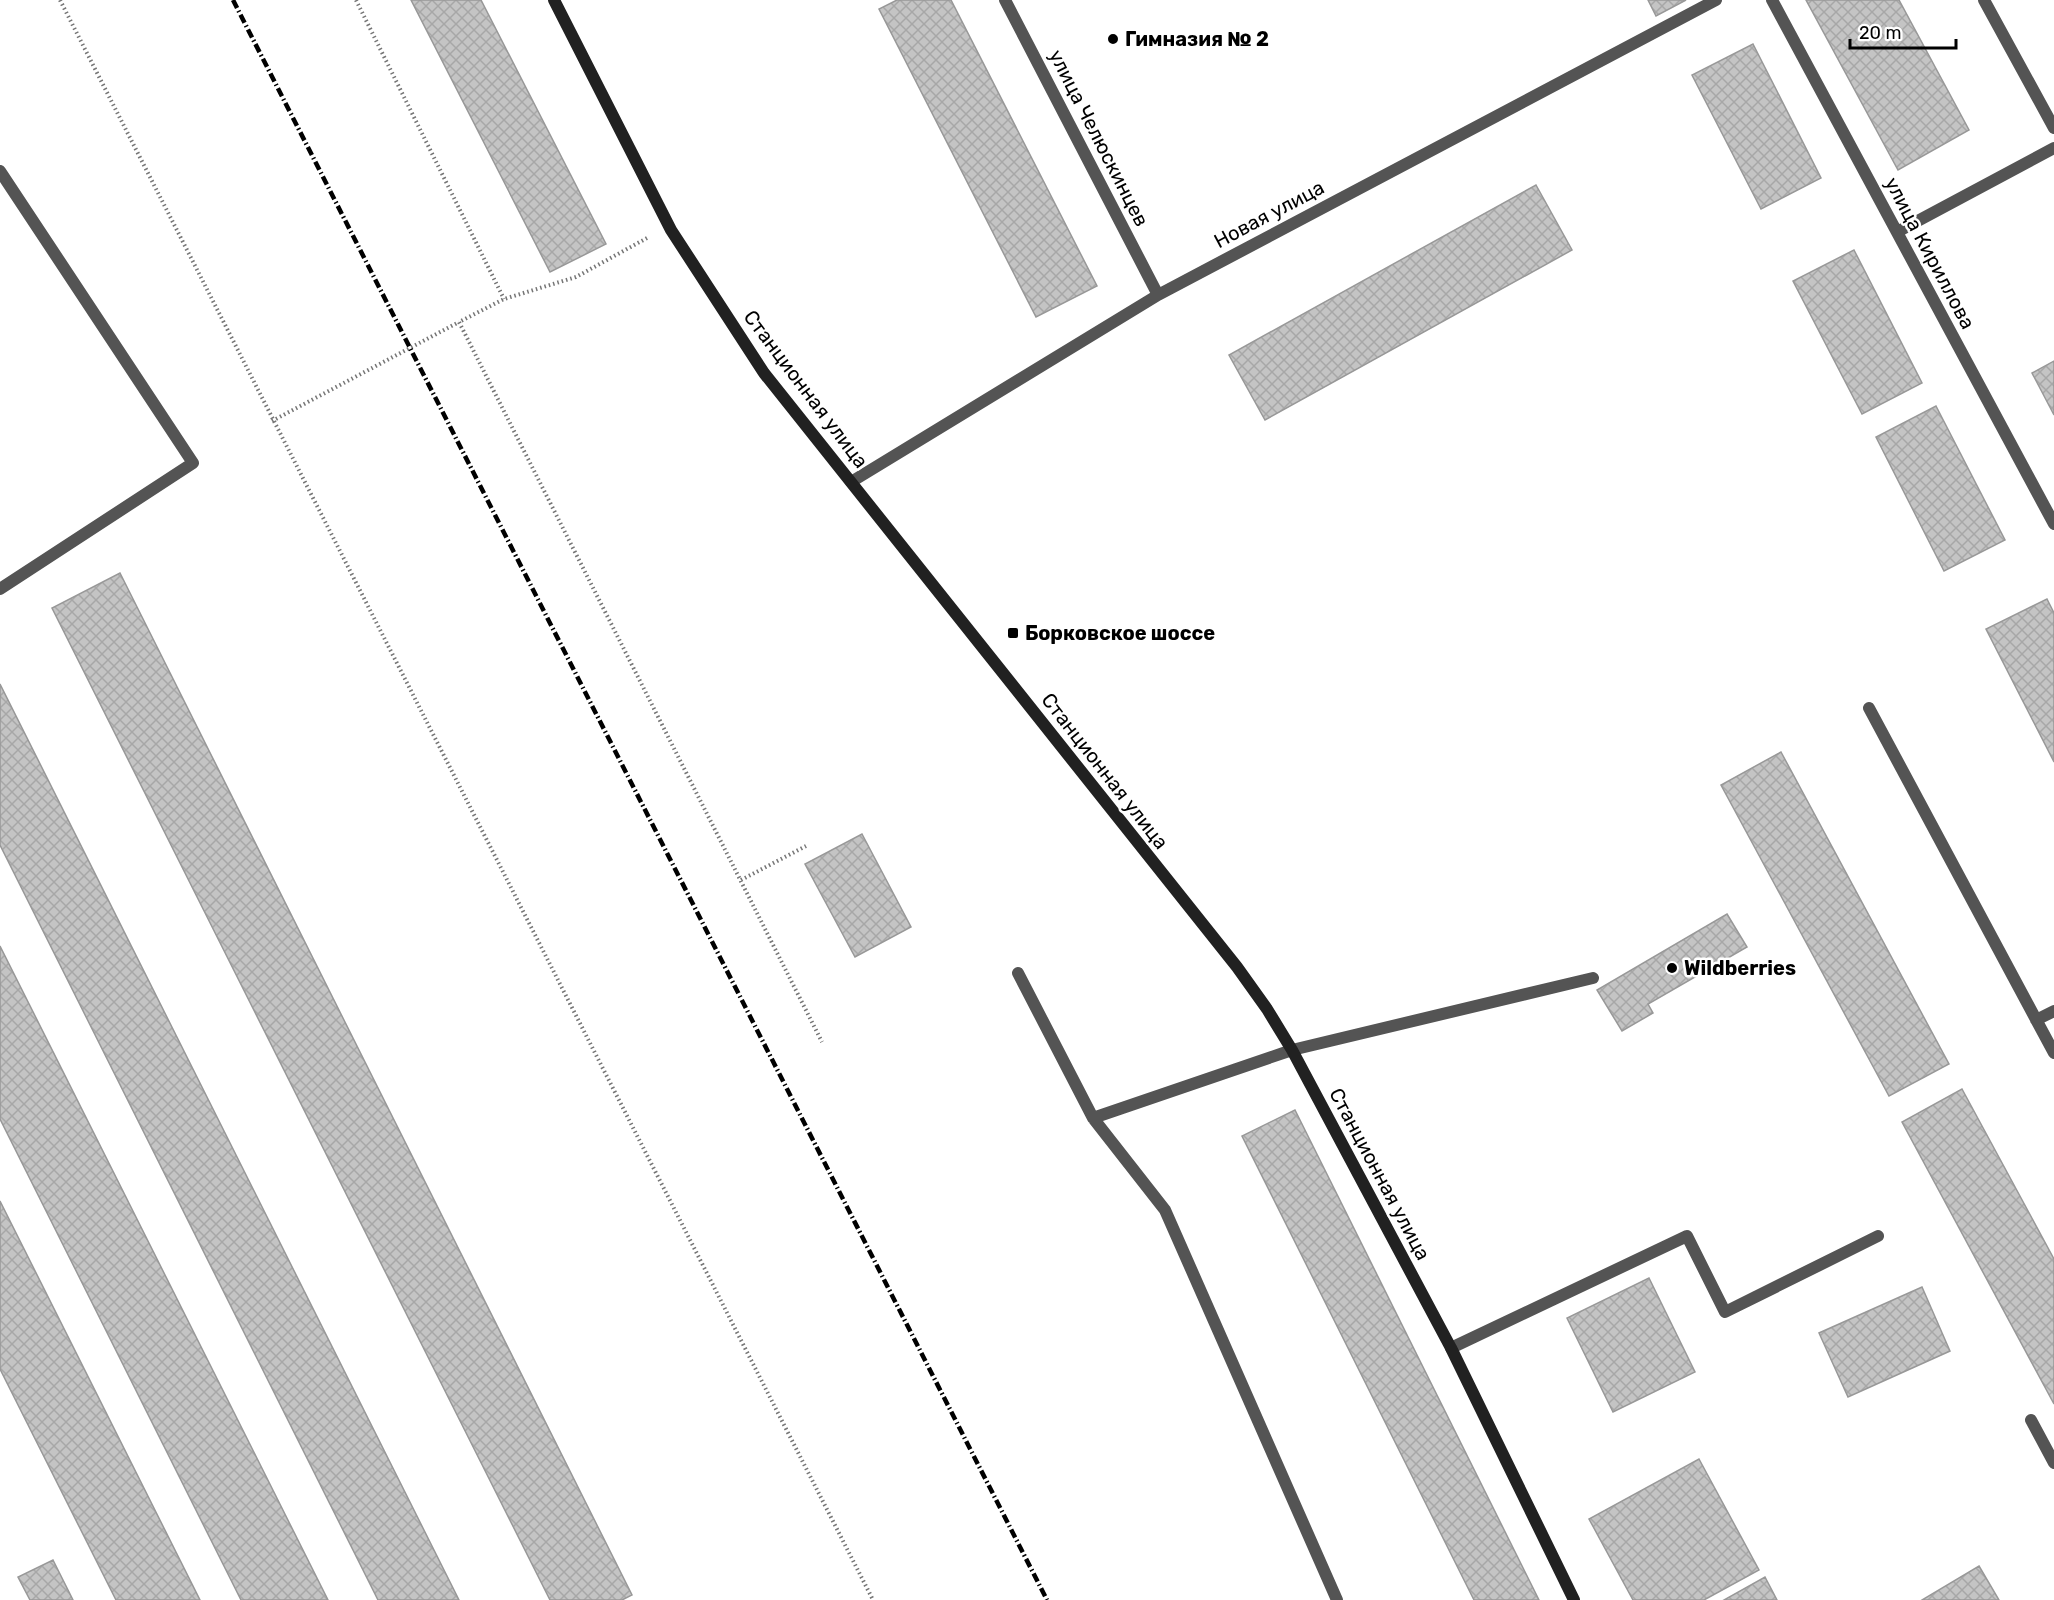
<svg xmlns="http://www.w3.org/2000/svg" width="2054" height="1600" viewBox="0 0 2054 1600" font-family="Rubik,sans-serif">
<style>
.building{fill:url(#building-cross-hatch);stroke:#989898;stroke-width:1.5}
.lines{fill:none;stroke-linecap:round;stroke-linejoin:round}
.path{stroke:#767676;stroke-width:4;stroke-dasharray:1.5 3;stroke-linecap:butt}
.lane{stroke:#545454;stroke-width:12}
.street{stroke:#545454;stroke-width:12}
.secondary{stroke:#212121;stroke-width:12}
.rail{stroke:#000;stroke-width:4.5;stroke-dasharray:9 3 1.5 3;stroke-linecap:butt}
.poi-dot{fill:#000;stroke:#fff;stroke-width:2}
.labels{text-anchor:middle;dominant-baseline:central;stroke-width:5;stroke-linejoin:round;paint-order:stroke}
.poi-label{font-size:20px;font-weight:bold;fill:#000;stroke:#fff;text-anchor:start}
.street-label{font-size:20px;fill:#000;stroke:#fff}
</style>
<defs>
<pattern id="building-cross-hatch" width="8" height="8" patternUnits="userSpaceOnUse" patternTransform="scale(1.5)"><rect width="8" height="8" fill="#c4c4c4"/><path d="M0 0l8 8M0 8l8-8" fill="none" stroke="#a7a7a7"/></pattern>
</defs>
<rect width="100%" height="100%" fill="#fff"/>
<!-- building -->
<path class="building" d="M411 0H481L606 244 550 272Z
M897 0H951L1097 286 1036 317 879 9Z
M1648 0H1686L1656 16Z
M1806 0H1899L1969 130 1898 170Z
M1753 44 1821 178 1761 209 1692 75Z
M1536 185 1572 250 1265 420 1229 355Z
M1854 250 1922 383 1862 414 1793 281Z
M2054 361V415L2032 373Z
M1936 406 2005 540 1944 571 1876 437Z
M120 573 632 1595 622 1600H550L52 608Z
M2047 599 2054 613V762L1986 629Z
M0 684 459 1600H378L0 845Z
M1781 752 1949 1064 1889 1096 1721 785Z
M862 834 911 927 855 957 805 864Z
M1727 914 1747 947 1648 1004 1653 1013 1622 1031 1597 990Z
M0 946 328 1600H241L0 1119Z
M1962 1089 2054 1259V1404L1902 1122Z
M1295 1110 1539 1600H1474L1242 1136Z
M0 1201 200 1600H116L0 1369Z
M1649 1278 1695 1372 1613 1412 1567 1318Z
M1922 1287 1950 1351 1848 1397 1819 1333Z
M1699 1459 1759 1570 1704 1600H1633L1589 1519Z
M53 1560 73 1600H30L18 1577Z
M1979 1566 1999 1600H1922Z
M1765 1577 1777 1600H1724Z"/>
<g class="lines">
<!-- path -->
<path class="path" d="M60 0 873 1600
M356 0 504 299
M647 238 576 277 504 299 459 322 822 1042
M272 421 459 322
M741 880 806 846"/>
<!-- lane -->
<path class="lane" d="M1984 0 2054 128
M0 171 193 463 0 589
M1018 973 1093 1118 1165 1210 1337 1600
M1093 1118 1292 1050
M1451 1348 1687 1236 1725 1312 1878 1236"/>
<!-- street -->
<path class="street" d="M1005 0 1158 295
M1772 0 2054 524
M1897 232 2054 148
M851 482 1158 295 1716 0
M1869 708 2054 1053
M2036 1020 2054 1011
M1292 1050 1593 978
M2031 1420 2054 1463"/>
<!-- secondary -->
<path class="secondary" d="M554 0 671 230 764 373 1237 967 1267 1009 1292 1050 1451 1348 1574 1600"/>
<!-- rail -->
<path class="rail" d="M233 0 1047 1600"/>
</g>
<!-- markers -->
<g class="poi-dot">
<circle cx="1113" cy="39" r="6"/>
<rect x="1007" y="627" width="12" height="12" rx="3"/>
<circle cx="1672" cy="968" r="6"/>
</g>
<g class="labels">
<!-- poi labels -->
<g class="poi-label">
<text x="1125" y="39">Гимназия № 2</text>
<text x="1025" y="633">Борковское шоссе</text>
<text x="1684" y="968">Wildberries</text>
</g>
<!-- street labels -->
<g class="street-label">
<text transform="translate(1099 138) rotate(63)">улица Челюскинцев</text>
<text transform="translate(1269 214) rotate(-28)">Новая улица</text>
<text transform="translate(1930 253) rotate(62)">улица Кириллова</text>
<text transform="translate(806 389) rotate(53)">Станционная улица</text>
<text transform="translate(1105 771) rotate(52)">Станционная улица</text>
<text transform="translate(1380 1174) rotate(62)">Станционная улица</text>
</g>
</g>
<!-- scale -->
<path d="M1850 39v9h106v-9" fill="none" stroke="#000000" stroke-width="3"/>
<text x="1859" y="39" font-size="18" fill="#000000" stroke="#ffffff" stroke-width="4.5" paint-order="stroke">20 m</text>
</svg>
